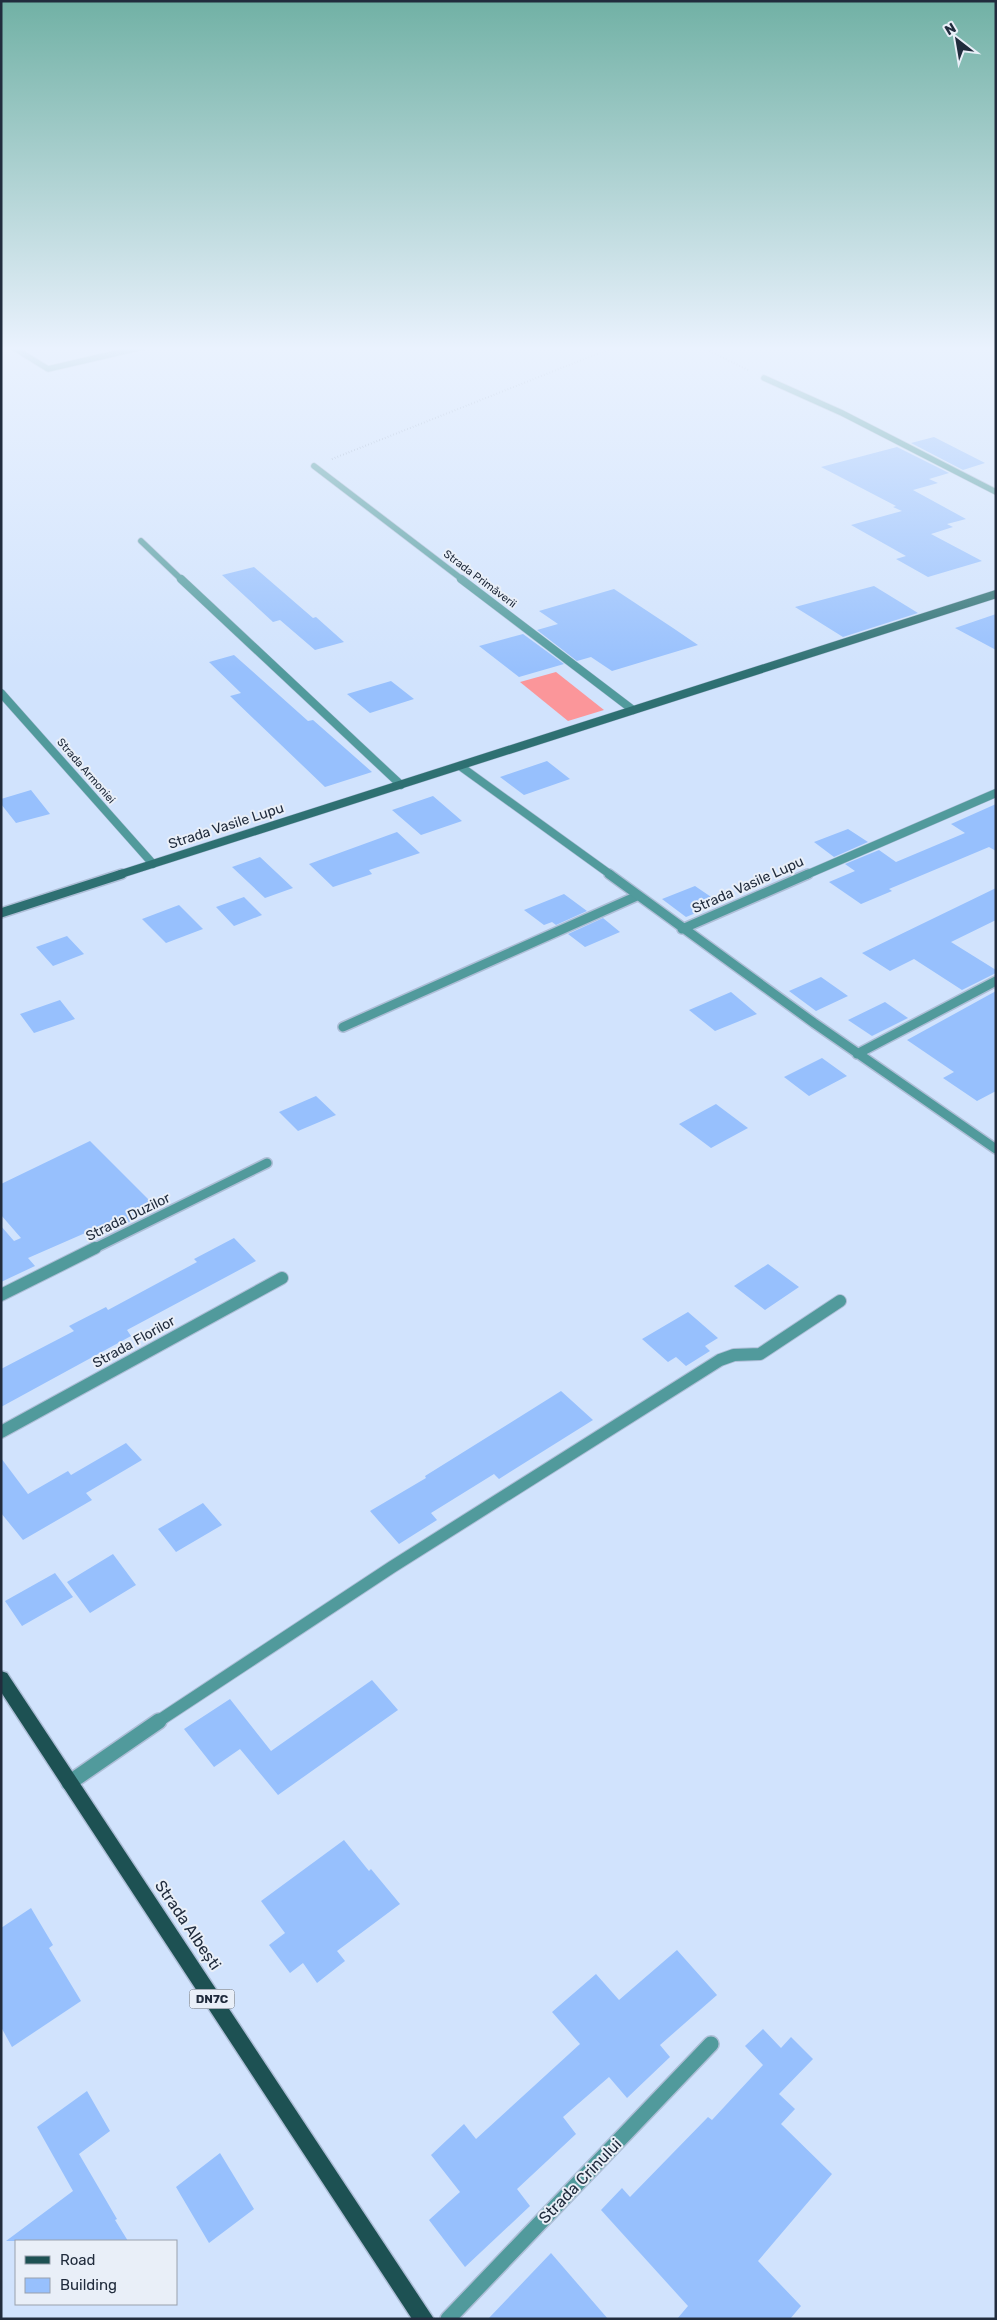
<svg xmlns="http://www.w3.org/2000/svg" width="997" height="2320" viewBox="0 0 997 2320" font-family="Rubik,sans-serif">
<style>
.green{fill:#fb969a}
.building{fill:#97c0fd}
.lines{fill:none;stroke-linecap:round;stroke-linejoin:round}
.service-far1-casing{stroke:#aebed7;stroke-width:7}
.service-casing{stroke:#aebed7;stroke-width:12}
.minor-far4-casing{stroke:#aebed7;stroke-width:7}
.minor-far3-casing{stroke:#aebed7;stroke-width:9}
.minor-far2-casing{stroke:#aebed7;stroke-width:12}
.minor-far1-casing{stroke:#aebed7;stroke-width:14}
.minor-casing{stroke:#aebed7;stroke-width:18}
.secondary-far1-casing{stroke:#aebed7;stroke-width:9}
.secondary-casing{stroke:#aebed7;stroke-width:12}
.primary-casing{stroke:#aebed7;stroke-width:3}
.path{stroke:#8291a6;stroke-width:2;stroke-dasharray:0.5 2.5;stroke-linecap:butt}
.service-far1{stroke:#519a9c;stroke-width:5.5}
.service{stroke:#519a9c;stroke-width:9}
.minor-far4{stroke:#519a9c;stroke-width:5.5}
.minor-far3{stroke:#519a9c;stroke-width:8}
.minor-far2{stroke:#519a9c;stroke-width:9}
.minor-far1{stroke:#519a9c;stroke-width:12}
.minor{stroke:#519a9c;stroke-width:15}
.secondary-far1{stroke:#2e7072;stroke-width:8}
.secondary{stroke:#2e7072;stroke-width:9}
.primary{fill:#1d5153;fill-rule:evenodd}
.labels{text-anchor:middle;dominant-baseline:central;stroke-width:4;stroke-linejoin:round;paint-order:stroke}
.far-street-label{font-size:11px;fill:#212c3d;stroke:#e9eff8}
.shield{fill:#e9eff8;stroke:#5d6675;stroke-width:1}
.shield-label{font-size:12px;font-weight:bold;fill:#212c3d}
.street-label{font-size:14px;fill:#212c3d;stroke:#e9eff8}
.near-street-label{font-size:16px;fill:#212c3d;stroke:#e9eff8}
</style>
<rect width="100%" height="100%" fill="#d1e3fd"/>
<!-- green -->
<path class="green" d="M556 672 604 710 568 721 520 682Z"/>
<!-- building -->
<path class="building" d="M934 437 985 463 963 470 911 443Z
M897 447 949 473 929 479 938 483 913 490 966 519 947 524 953 527 931 534 982 561 928 577 896 559 906 556 851 525 902 511 893 507 896 506 821 467Z
M254 567 313 618 316 617 344 642 315 650 280 620 273 622 222 575Z
M874 586 918 613 843 637 795 607Z
M614 589 673 628 698 645 612 671 591 657 577 661 537 630 558 624 539 611Z
M996 614V650L955 628Z
M523 634 564 664 519 677 479 646Z
M234 655 308 721 313 720 372 772 325 787 230 696 241 693 209 662Z
M391 681 414 699 370 713 347 694Z
M547 761 570 779 524 795 500 777Z
M31 790 50 814 16 823 1 804V799Z
M433 796 462 821 421 835 392 810Z
M996 804V851L989 847 889 889 892 891 861 904 829 882 855 871 845 864 879 850 896 862 965 833 951 824Z
M848 829 868 842 834 857 814 842Z
M397 832 420 853 369 870 372 874 333 887 309 864Z
M260 857 293 888 265 898 232 867Z
M695 886 720 903 686 917 662 899Z
M996 888V920L951 942 996 970V973L962 990 914 959 890 971 862 953Z
M564 894 587 911 556 925 552 922 544 925 524 910Z
M244 897 262 915 234 926 216 907Z
M179 905 203 929 166 943 142 919Z
M603 918 620 932 585 947 568 934Z
M67 936 84 954 53 966 36 947Z
M821 977 848 996 816 1011 789 991Z
M996 991V1091L977 1101 943 1078 954 1072 907 1040Z
M731 992 757 1014 715 1031 689 1010Z
M60 1000 75 1019 34 1033 20 1014Z
M885 1002 908 1018 872 1036 848 1020Z
M822 1058 847 1076 809 1096 784 1077Z
M316 1096 336 1115 298 1131 279 1112Z
M716 1104 748 1128 711 1148 679 1124Z
M90 1141 157 1208 105 1234 99 1227 28 1258 35 1266 1 1282V1226L14 1241 21 1238 1 1215V1184Z
M234 1238 256 1261 127 1330 131 1336 1 1407V1369L74 1331 69 1326 106 1307 108 1310 197 1262 194 1259Z
M768 1264 799 1287 765 1310 734 1286Z
M688 1312 718 1338 705 1346 710 1351 686 1366 676 1357 668 1362 642 1339Z
M561 1391 593 1420 499 1479 494 1474 431 1513 437 1520 399 1544 370 1511 426 1478 425 1476Z
M126 1443 142 1460 86 1493 92 1500 23 1540 1 1513V1458L28 1494 68 1471 71 1475Z
M203 1503 222 1525 176 1552 158 1529Z
M113 1554 136 1585 90 1613 67 1582Z
M55 1573 73 1597 22 1626 5 1601Z
M372 1680 398 1710 278 1795 240 1749 214 1767 184 1729 230 1699 271 1751Z
M344 1840 369 1871 371 1869 400 1904 337 1951 345 1961 317 1983 303 1963 290 1973 269 1945 285 1933 261 1901Z
M31 1908 53 1945 49 1948 81 2001 12 2047 1 2027V1928Z
M677 1950 717 1995 660 2045 670 2057 627 2098 609 2077 563 2117 576 2134 517 2189 530 2206 465 2267 429 2220 460 2192 431 2155 464 2124 476 2139 580 2044 552 2012 596 1974 619 2000Z
M763 2029 781 2048 791 2037 813 2059 779 2094 795 2109 781 2124 832 2174 758 2261 801 2306 790 2319H677L688 2306 601 2210 622 2188 630 2197 708 2117 712 2120 763 2065 745 2046Z
M87 2091 110 2131 79 2154 117 2219 115 2220 128 2241H6L73 2191 37 2127Z
M220 2153 254 2209 209 2243 176 2187Z
M551 2253 608 2319H488Z"/>
<g class="lines">
<!-- service-far1 casing -->
<g class="service-far1-casing">
<path id="service-far1" d="M11 346 48 369 147 346"/>
</g>
<!-- service casing -->
<g class="service-casing">
<path id="service" d="M343 1027 637 896"/>
</g>
<!-- minor-far4 casing -->
<g class="minor-far4-casing">
<path id="minor-far4" d="M764 378 842 413 996 492
M314 466 463 580
M141 541 182 580"/>
</g>
<!-- minor-far3 casing -->
<g class="minor-far3-casing">
<path id="minor-far3" d="M181 579 401 785
M461 579 633 710
M1 693 153 864
M460 766 611 875
M806 875 996 793"/>
</g>
<!-- minor-far2 casing -->
<g class="minor-far2-casing">
<path id="minor-far2" d="M609 874 814 1023 996 1149
M682 929 808 874
M857 1054 996 981
M93 1249 267 1163"/>
</g>
<!-- minor-far1 casing -->
<g class="minor-far1-casing">
<path id="minor-far1" d="M1 1295 95 1248
M1 1432 282 1278
M157 1722 392 1567 720 1360 734 1355 760 1354 840 1301"/>
</g>
<!-- minor casing -->
<g class="minor-casing">
<path id="minor" d="M69 1783 159 1721
M448 2319 711 2044"/>
</g>
<!-- secondary-far1 casing -->
<g class="secondary-far1-casing">
<path id="secondary-far1" d="M118 875 996 594"/>
</g>
<!-- secondary casing -->
<g class="secondary-casing">
<path id="secondary" d="M1 913 122 874"/>
</g>
<!-- primary casing -->
<g class="primary-casing">
<path id="primary" d="M1 1671 7 1673 434 2319H412L1 1692Z"/>
</g>
<!-- path -->
<path class="path" d="M699 346 750 371
M332 459 617 346"/>
<!-- service-far1 -->
<use href="#service-far1" class="service-far1"/>
<!-- service -->
<use href="#service" class="service"/>
<!-- minor-far4 -->
<use href="#minor-far4" class="minor-far4"/>
<!-- minor-far3 -->
<use href="#minor-far3" class="minor-far3"/>
<!-- minor-far2 -->
<use href="#minor-far2" class="minor-far2"/>
<!-- minor-far1 -->
<use href="#minor-far1" class="minor-far1"/>
<!-- minor -->
<use href="#minor" class="minor"/>
<!-- secondary-far1 -->
<use href="#secondary-far1" class="secondary-far1"/>
<!-- secondary -->
<use href="#secondary" class="secondary"/>
<!-- primary -->
<use href="#primary" class="primary"/>
</g>
<!-- sky -->
<linearGradient id="sky" x2="0" y2="1"><stop stop-color="#71b1a5"/><stop offset="0.52" stop-color="#eaf2fe"/><stop offset="1" stop-color="#eaf2fe" stop-opacity="0"/></linearGradient>
<rect width="997" height="670" fill="url(#sky)"/>
<g class="labels">
<!-- far-street labels -->
<g class="far-street-label">
<text transform="translate(480 579) rotate(37)">Strada Primăverii</text>
<text transform="translate(86 771) rotate(49)">Strada Armoniei</text>
</g>
<!-- shield labels -->
<rect class="shield" x="189.5" y="1989.5" width="45" height="19" rx="4"/>
<g class="shield-label">
<text x="212" y="1999">DN7C</text>
</g>
<!-- street labels -->
<g class="street-label">
<text transform="translate(226 826) rotate(-18)">Strada Vasile Lupu</text>
<text transform="translate(748 885) rotate(-24)">Strada Vasile Lupu</text>
<text transform="translate(128 1217) rotate(-26)">Strada Duzilor</text>
<text transform="translate(134 1342) rotate(-29)">Strada Florilor</text>
</g>
<!-- near-street labels -->
<g class="near-street-label">
<text transform="translate(188 1925) rotate(56)">Strada Albești</text>
<text transform="translate(580 2181) rotate(-46)">Strada Crinului</text>
</g>
</g>
<!-- border -->
<rect width="997" height="2320" fill="none" stroke="#212c3d" stroke-width="5"/>
<!-- legend -->
<rect x="15" y="2240" width="162" height="65" fill="#e9eff8" stroke="#99a1ad"/>
<rect x="25" y="2256" width="25" height="8" fill="#1d5153" stroke="#99a1ad"/>
<text x="60" y="2265" font-size="15" fill="#212c3d">Road</text>
<rect x="25" y="2278" width="25" height="15" fill="#97c0fd" stroke="#99a1ad"/>
<text x="60" y="2290" font-size="15" fill="#212c3d">Building</text>
<!-- north arrow -->
<g transform="translate(957 40) rotate(329)" stroke="#e9eff8" stroke-width="4" paint-order="stroke">
<path d="M0-4L9 19L0 12L-9 19Z" fill="#212c3d"/>
<text y="-8" font-size="14" font-weight="bold" text-anchor="middle" fill="#212c3d">N</text>
</g>
</svg>
